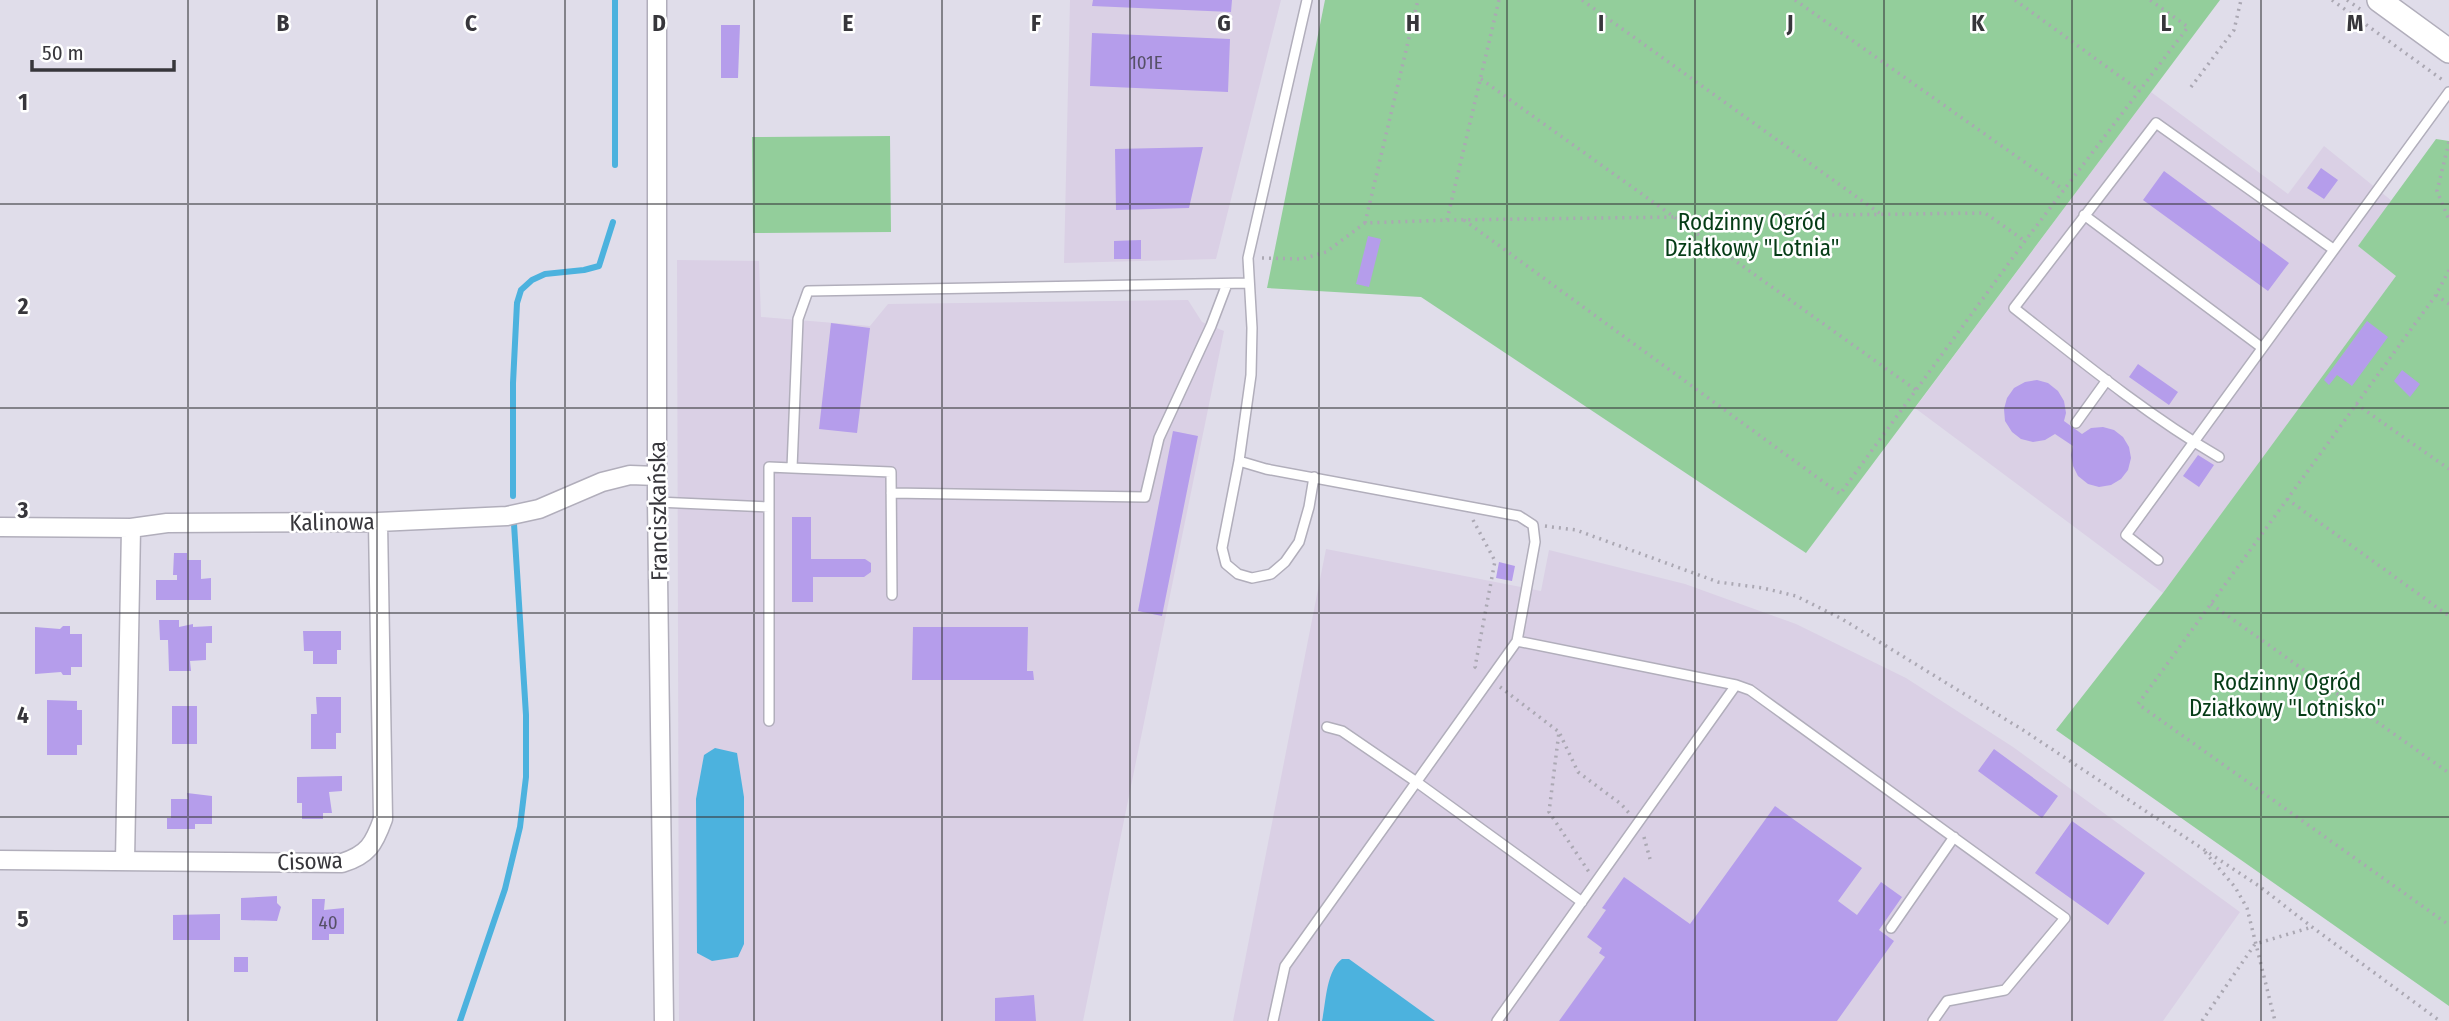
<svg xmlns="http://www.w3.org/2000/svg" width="2449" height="1021" viewBox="0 0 2449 1021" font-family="'Fira Sans Condensed',sans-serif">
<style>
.industrial{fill:#dad0e5}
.green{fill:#93ce9b}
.water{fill:#4cb2de}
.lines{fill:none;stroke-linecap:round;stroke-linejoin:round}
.stream{stroke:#4cb2de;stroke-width:6}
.building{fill:#b59deb}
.lane-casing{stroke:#b1aebb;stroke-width:12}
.street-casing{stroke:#b1aebb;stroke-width:21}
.secondary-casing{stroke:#b1aebb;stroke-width:26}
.path{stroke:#aba8b3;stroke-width:3.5;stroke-dasharray:2 5;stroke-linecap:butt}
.lane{stroke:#fff;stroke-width:9}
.street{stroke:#fff;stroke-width:18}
.secondary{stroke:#fff;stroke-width:23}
.grid{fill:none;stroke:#37363b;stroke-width:2;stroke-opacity:0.55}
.labels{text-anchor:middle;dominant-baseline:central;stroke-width:5;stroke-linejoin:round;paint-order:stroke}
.number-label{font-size:19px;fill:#565067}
.park-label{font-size:23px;fill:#053c16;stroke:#fff}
.street-label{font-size:23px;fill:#37363b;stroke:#fff}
.grid-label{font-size:23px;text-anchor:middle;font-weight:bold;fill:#37363b;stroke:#fff;stroke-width:5;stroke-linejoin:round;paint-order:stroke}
</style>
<rect width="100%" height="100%" fill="#e0ddea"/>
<!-- industrial -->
<path class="industrial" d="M1070 0H1281L1216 259 1064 263Z
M2151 92 2288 194 2324 146 2392 201 2358 246 2397 276 2163 593 1915 408Z
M677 260 759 261 761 317 870 326 888 304 1188 300 1202 322 1224 331 1083 1021H679Z
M1326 549 1541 591 1549 550 1685 584 1796 624 1906 678 2013 747 2240 912 2163 1021H1233Z"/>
<!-- green -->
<path class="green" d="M1325 0H2220L1806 553 1421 297 1267 288Z
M890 136 891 232 753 233 752 137Z
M2436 139 2449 141V1006L2056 730 2163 593 2396 276 2358 246Z"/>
<!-- water -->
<path class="water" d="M715 748 737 753 744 797V944L738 957 712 961 697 953 696 799 704 755Z
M1342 959H1349L1435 1021H1322C1326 1003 1326 971 1342 959Z"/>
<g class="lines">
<!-- stream -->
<path class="stream" d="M615 0V165
M513 496V383L517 303 521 290 532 280 545 274 584 270 599 266 613 222
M460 1021 505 889 520 827 526 777V715L514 524"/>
</g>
<!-- building -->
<path class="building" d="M1093 0H1232L1231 12 1092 6Z
M721 25H740L738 78H721Z
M1092 33 1230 39 1228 92 1090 86Z
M1203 147 1189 208 1116 210 1115 149Z
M2321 168 2338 180 2324 199 2307 188Z
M2164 171 2289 263 2268 291 2143 200Z
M1368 236 1381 239 1369 287 1356 284Z
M1141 240V259H1114V241Z
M2367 321 2388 337 2352 386 2337 375 2329 385 2324 380Z
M831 323 870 328 857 433 819 429Z
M2138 364 2178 392 2169 405 2129 377Z
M2402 370 2420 384 2410 397 2394 381Z
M2037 380 2048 383 2058 391 2064 401 2066 413 2064 421 2082 434 2091 428 2103 427 2114 430 2123 437 2129 447 2131 458 2128 470 2121 479 2111 485 2099 487 2088 484 2078 476 2073 466 2071 455 2073 446 2055 434 2045 440 2033 442 2021 439 2012 432 2005 421 2004 409 2007 398 2014 388 2025 382Z
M1173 431 1198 436 1162 616 1138 611Z
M2198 455 2214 465 2199 487 2183 476Z
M792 517H811V559H865L871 563V572L864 577H813V602H792Z
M174 553H187V560H201V579L211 578V600H156V580H177V575H173Z
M1499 562 1515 566 1512 581 1496 578Z
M159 620H179V627L193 624V627L212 626V643H206V660L190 661 191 671H169L168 640H160Z
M63 626H70V634H82V667H71V675H63L61 672 35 674V627L60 629Z
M913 627H1028L1027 671H1033L1034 680H912Z
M303 631H341V650H337V664H313V651H304Z
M316 697H341V733H336V749H311V714H317Z
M47 700 77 701V710H82V745H77V755H47Z
M172 706H197V744H172Z
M1994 749 2058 796 2042 818 1978 771Z
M342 776V791L329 792 332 813H323V819H302V803H297V777Z
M187 793 212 796V824H195V829H167V818H171V799H188Z
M1775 806 1862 868 1838 901 1857 915 1881 882 1902 897 1879 930 1894 941 1837 1021H1559L1605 957 1599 953 1602 948 1587 937 1606 910 1602 908 1624 877 1690 924Z
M2072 821 2145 873 2108 925 2035 873Z
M277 896V903L281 907 277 921 241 920V898Z
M312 899H325L324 910 344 908V934H329V940H312Z
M220 914V940H173V915Z
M234 957H248V972H234Z
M1034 995 1036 1021H995V998Z"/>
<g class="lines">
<!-- lane casing -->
<g class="lane-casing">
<path id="lane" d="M1307 0 1248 258 1252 328 1251 375 1239 461 1222 548 1226 564 1238 574 1252 578 1271 574 1285 562 1299 542 1309 507 1314 477
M2084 215 2261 347
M2076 423 2107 380
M2219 457C2146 414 2080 360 2014 308L2156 123 2333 249
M1239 461 1266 469 1519 516 1533 525 1535 542 1517 641 1285 966 1273 1021
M792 468 891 472 892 595
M891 493 1145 497 1159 438 1211 326 1227 284
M657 502 769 507
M2158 560 2126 535 2449 92
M1517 641 1736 685 1750 690 2065 918 2005 990 1947 1001 1933 1021
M769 721V467L792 468 798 319 808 291 1249 283
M1327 727 1342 731 1418 783 1582 902
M1891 928 1954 837
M1497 1021 1736 685"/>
</g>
<!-- street casing -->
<g class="street-casing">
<path id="street" d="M657 0V502L664 1021
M0 527 131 528 167 523 378 522 507 516 539 509 602 482 630 475 657 476
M0 860 342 863C368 855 374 844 383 819L378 522
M125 861 131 528"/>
</g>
<!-- secondary casing -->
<g class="secondary-casing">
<path id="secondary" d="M2379 0 2449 51"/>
</g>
<!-- path -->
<path class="path" d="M1582 0 1882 215
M1795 0 2064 190
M2015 0 2140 91
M2332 0 2444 81
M2347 0 2360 9
M1481 79 1916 390
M2191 87 2234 30 2241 0
M2449 142 2437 191 2449 220
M1447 220 1499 0
M1464 220 1840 494 2025 241 2188 27 2150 0
M1365 223 1418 0
M1262 258 1302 259 1326 252 1365 223 1447 220 1985 213 2025 241
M2449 270 2436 295 2138 704 2449 925
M2436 295 2449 304
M2356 404 2449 469
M2287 499 2449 616
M1473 520 1495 561 1475 667 1480 671
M1545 526 1576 530 1718 582 1763 588 1796 596 1842 619 2023 730 2259 886 2312 927 2440 1021
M2211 604 2449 773
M1500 687 1559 732 1549 812 1589 872
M1560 734 1578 772 1621 804 1629 813
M1644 837 1650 859
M2205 852 2235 887 2247 908 2275 1021
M2202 1021 2255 944 2312 927"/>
<!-- lane -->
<use href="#lane" class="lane"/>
<!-- street -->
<use href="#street" class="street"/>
<!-- secondary -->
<use href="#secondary" class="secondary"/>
</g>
<!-- grid -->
<path class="grid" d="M188 0V1021M377 0V1021M565 0V1021M754 0V1021M942 0V1021M1130 0V1021M1319 0V1021M1507 0V1021M1695 0V1021M1884 0V1021M2072 0V1021M2261 0V1021M0 204H2449M0 408H2449M0 613H2449M0 817H2449"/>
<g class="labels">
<!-- number labels -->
<g class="number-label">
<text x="1146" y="62">101E</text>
<text x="328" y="922">40</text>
</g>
<!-- park labels -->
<g class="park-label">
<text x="1752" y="222">Rodzinny Ogród<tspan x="1752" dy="26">Działkowy "Lotnia"</tspan></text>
<text x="2287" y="682">Rodzinny Ogród<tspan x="2287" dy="26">Działkowy "Lotnisko"</tspan></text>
</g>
<!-- street labels -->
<g class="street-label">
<text transform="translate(658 511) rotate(-91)">Franciszkańska</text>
<text transform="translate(332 522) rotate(-1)">Kalinowa</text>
<text transform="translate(310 861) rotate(-2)">Cisowa</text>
</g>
</g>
<g class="grid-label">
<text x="283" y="31">B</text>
<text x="471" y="31">C</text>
<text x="659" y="31">D</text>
<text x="848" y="31">E</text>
<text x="1036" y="31">F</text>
<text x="1224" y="31">G</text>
<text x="1413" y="31">H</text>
<text x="1601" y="31">I</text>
<text x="1790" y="31">J</text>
<text x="1978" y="31">K</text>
<text x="2166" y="31">L</text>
<text x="2355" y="31">M</text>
<text x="23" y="110">1</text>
<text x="23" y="314">2</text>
<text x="23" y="518">3</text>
<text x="23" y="723">4</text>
<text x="23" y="927">5</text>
</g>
<!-- scale -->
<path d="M32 60v10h142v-10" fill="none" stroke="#37363b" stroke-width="3.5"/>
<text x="42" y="60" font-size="21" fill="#37363b" stroke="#ffffff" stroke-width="5" paint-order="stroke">50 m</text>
</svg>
